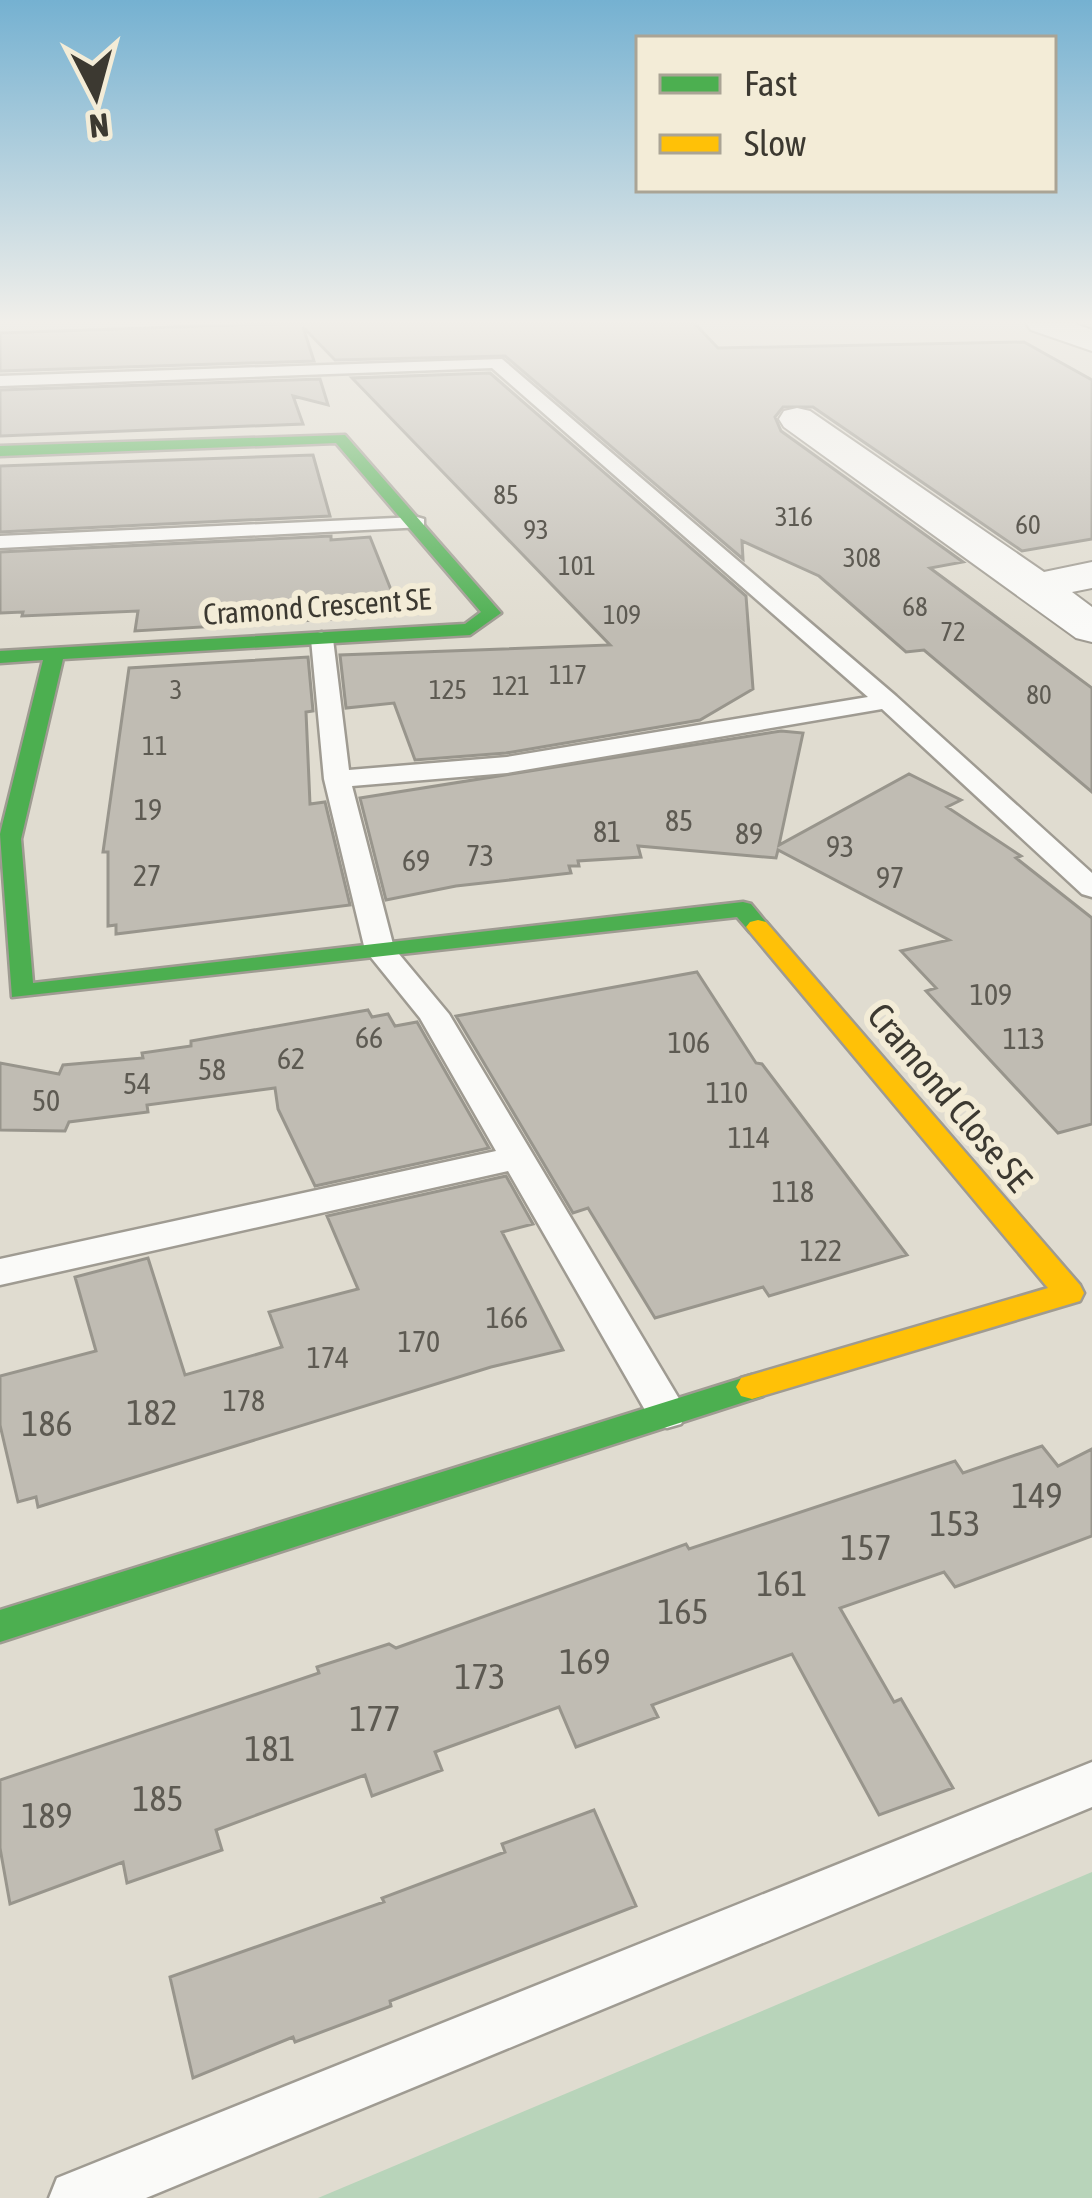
<svg xmlns="http://www.w3.org/2000/svg" width="1092" height="2198" viewBox="0 0 1092 2198" font-family="'Asap Condensed',sans-serif">
<style>
.green{fill:#b8d4ba}
.building{fill:#c0bcb3;stroke:#98958c;stroke-width:3}
.lines{fill:none;stroke-linecap:round;stroke-linejoin:round}
.lane-casing{stroke:#9f9b92;stroke-width:5}
.street-casing{stroke:#9f9b92;stroke-width:4}
.fast-casing{stroke:#9f9b92;stroke-width:5}
.slow-casing{stroke:#9f9b92;stroke-width:5}
.lane{fill:#fafaf8;fill-rule:evenodd}
.street{fill:#fafaf8;fill-rule:evenodd}
.fast{fill:#4caf50;fill-rule:evenodd}
.slow{fill:#ffc107;fill-rule:evenodd}
.labels{text-anchor:middle;dominant-baseline:central;stroke-width:12;stroke-linejoin:round;paint-order:stroke}
.far-number-label{font-size:27px;fill:#5d5a52}
.far-street-label{font-size:30px;fill:#3c3931;stroke:#f3ecd7}
.number-label{font-size:30px;fill:#5d5a52}
.street-label{font-size:36px;fill:#3c3931;stroke:#f3ecd7}
.near-number-label{font-size:36px;fill:#5d5a52}
</style>
<rect width="100%" height="100%" fill="#e0dcd0"/>
<!-- green -->
<path class="green" d="M1092 1872V2198H318Z"/>
<!-- building -->
<path class="building" d="M295 323H694L718 348 1024 342 1092 380V539L1022 551 813 407H783L775 417 781 431 963 562 930 568 1092 688V792L924 650 906 652 819 576 742 541 743 559 505 356 335 360 303 327 314 361 0 371V333Z
M490 373 746 596 753 689 700 720 506 753 415 760 394 703 346 708 340 655 610 645 352 378Z
M320 379 328 405 293 396 303 424 0 436V390Z
M313 455 330 516 0 532V466Z
M331 536V540L370 537 401 615 135 631 138 611 22 616 23 612 0 613V552Z
M308 657 313 711 306 712 310 804 325 802 350 905 116 934V925L108 926V852H103L129 668Z
M781 731 803 733 779 845 909 774 961 800 947 807 1021 856 1016 858 1092 918V1124L1058 1133 926 991 936 988 901 951 949 940 778 850 776 858 638 846 641 857 578 861 579 866H569L571 873 456 886 386 900 360 798Z
M697 972 756 1063 762 1064 907 1255 769 1296 763 1287 655 1318 588 1208 573 1213 456 1016Z
M368 1010 372 1017 388 1014 395 1026 417 1022 489 1148 315 1186 278 1109 275 1088 147 1105 148 1112 69 1122 65 1131 0 1130V1063L59 1074 63 1065 143 1058 142 1053 191 1046V1041Z
M506 1176 533 1224 502 1232 563 1350 491 1367 38 1507 36 1497 18 1502 0 1425V1376L96 1351 75 1277 148 1258 185 1375 282 1347 269 1312 358 1289 327 1216Z
M1042 1446 1058 1466 1092 1449V1536L955 1587 944 1572 840 1608 894 1702 901 1699 953 1788 879 1815 792 1654 652 1705 658 1717 576 1747 559 1707 435 1752 442 1770 372 1796 365 1775 216 1830 222 1850 127 1883 123 1862 10 1904 0 1848V1780L319 1673 317 1667 389 1644 396 1648 686 1544 689 1549 955 1461 963 1473Z
M594 1810 636 1906 390 2001 391 2006 295 2042 293 2037 193 2078 170 1977 384 1902 382 1898 505 1852 502 1844Z"/>
<g class="lines">
<!-- lane casing -->
<g class="lane-casing">
<path id="lane" d="M502 359 896 696 1092 873V897L1082 894 882 709 507 773 352 786 394 948 449 1014 681 1402 687 1413 681 1424 667 1428 653 1424 508 1171 0 1285V1259L496 1151 420 1018 365 950 324 779 311 639 314 634 322 632 333 639 349 770 507 757 868 697 492 368 0 386V376Z
M417 517 424 519V527L0 548V536Z
M1092 1762V1807L146 2198H49L57 2178Z"/>
</g>
<!-- street casing -->
<g class="street-casing">
<path id="street" d="M1026 323H1073L1092 330V351L1031 330Z
M797 408 810 411 1044 572 1092 562V588L1072 592 1092 607V642L1076 638 784 427 779 419 784 411Z"/>
</g>
<!-- fast casing -->
<g class="fast-casing">
<path id="fast" d="M345 435 501 613 470 635 63 659 21 839 33 983 743 902 751 904 770 927 758 934 750 932 737 917 12 997 0 834 43 660 0 663V651L465 624 481 612 336 443 0 456V446Z
M752 1375 763 1378 768 1387 763 1396 0 1642V1610Z"/>
</g>
<!-- slow casing -->
<g class="slow-casing">
<path id="slow" d="M758 920 766 922 1080 1285 1084 1293 1080 1301 752 1399 741 1396 736 1387 741 1378 1048 1288 750 932 746 927 750 922Z"/>
</g>
<!-- lane -->
<use href="#lane" class="lane"/>
<!-- street -->
<use href="#street" class="street"/>
<!-- fast -->
<use href="#fast" class="fast"/>
<!-- slow -->
<use href="#slow" class="slow"/>
</g>
<!-- sky -->
<linearGradient id="sky" x2="0" y2="1"><stop stop-color="#75b1d1"/><stop offset="0.51" stop-color="#f1efea"/><stop offset="1" stop-color="#f1efea" stop-opacity="0"/></linearGradient>
<rect width="1092" height="631" fill="url(#sky)"/>
<g class="labels">
<!-- far-number labels -->
<g class="far-number-label">
<text x="506" y="494">85</text>
<text x="794" y="516">316</text>
<text x="1028" y="524">60</text>
<text x="536" y="529">93</text>
<text x="862" y="557">308</text>
<text x="577" y="565">101</text>
<text x="915" y="606">68</text>
<text x="622" y="614">109</text>
<text x="953" y="631">72</text>
<text x="568" y="674">117</text>
<text x="511" y="685">121</text>
<text x="176" y="689">3</text>
<text x="448" y="689">125</text>
<text x="1039" y="694">80</text>
<text x="155" y="745">11</text>
</g>
<!-- far-street labels -->
<g class="far-street-label">
<text transform="translate(317 606) rotate(-4)">Cramond Crescent SE</text>
</g>
<!-- number labels -->
<g class="number-label">
<text x="148" y="809">19</text>
<text x="679" y="820">85</text>
<text x="607" y="831">81</text>
<text x="749" y="833">89</text>
<text x="840" y="846">93</text>
<text x="480" y="855">73</text>
<text x="416" y="860">69</text>
<text x="147" y="875">27</text>
<text x="890" y="877">97</text>
<text x="991" y="994">109</text>
<text x="369" y="1037">66</text>
<text x="1024" y="1038">113</text>
<text x="689" y="1042">106</text>
<text x="291" y="1058">62</text>
<text x="212" y="1069">58</text>
<text x="137" y="1083">54</text>
<text x="727" y="1092">110</text>
<text x="46" y="1100">50</text>
<text x="749" y="1137">114</text>
<text x="793" y="1191">118</text>
<text x="821" y="1250">122</text>
<text x="507" y="1317">166</text>
<text x="419" y="1341">170</text>
<text x="328" y="1357">174</text>
<text x="244" y="1400">178</text>
</g>
<!-- street labels -->
<g class="street-label">
<text transform="translate(950 1097) rotate(50)">Cramond Close SE</text>
</g>
<!-- near-number labels -->
<g class="near-number-label">
<text x="152" y="1412">182</text>
<text x="47" y="1423">186</text>
<text x="1037" y="1495">149</text>
<text x="955" y="1523">153</text>
<text x="866" y="1547">157</text>
<text x="782" y="1583">161</text>
<text x="683" y="1611">165</text>
<text x="585" y="1661">169</text>
<text x="480" y="1676">173</text>
<text x="375" y="1718">177</text>
<text x="270" y="1748">181</text>
<text x="158" y="1798">185</text>
<text x="47" y="1815">189</text>
</g>
</g>
<!-- legend -->
<rect x="636" y="36" width="420" height="156" fill="#f3ecd7" stroke="#aaa495" stroke-width="3"/>
<rect x="660" y="75" width="60" height="18" fill="#4caf50" stroke="#aaa495" stroke-width="3"/>
<text x="744" y="96" font-size="36" fill="#3c3931">Fast</text>
<rect x="660" y="135" width="60" height="18" fill="#ffc107" stroke="#aaa495" stroke-width="3"/>
<text x="744" y="156" font-size="36" fill="#3c3931">Slow</text>
<!-- north arrow -->
<g transform="translate(96 96) rotate(174)" stroke="#f3ecd7" stroke-width="9" paint-order="stroke">
<path d="M0-9L21 45L0 30L-21 45Z" fill="#3c3931"/>
<text y="-18" font-size="33" font-weight="bold" text-anchor="middle" fill="#3c3931">N</text>
</g>
</svg>
